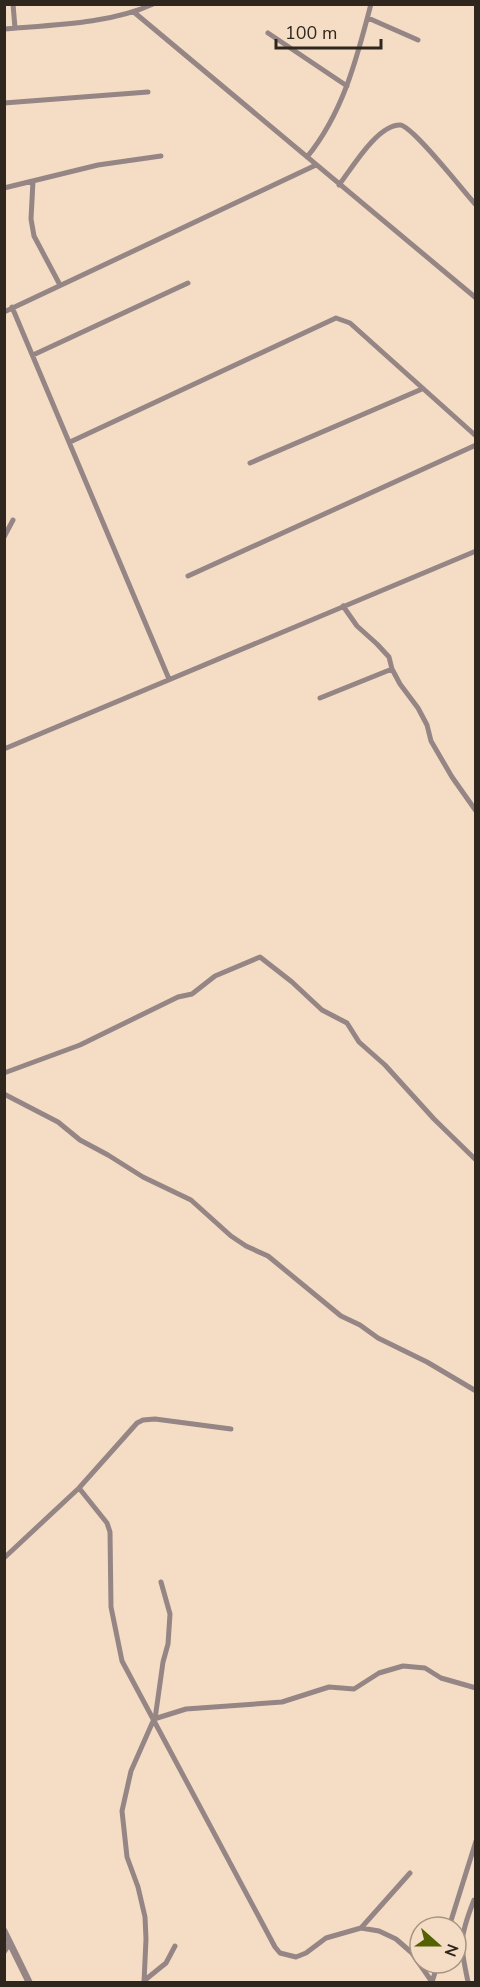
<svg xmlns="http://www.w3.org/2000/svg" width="480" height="1987" viewBox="0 0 480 1987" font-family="'Nunito Sans',sans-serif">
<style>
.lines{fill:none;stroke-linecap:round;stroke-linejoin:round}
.minor{stroke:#958685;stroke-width:5}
.tertiary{stroke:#958685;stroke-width:7}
</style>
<rect width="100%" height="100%" fill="#f5ddc5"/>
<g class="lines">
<!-- minor -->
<path class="minor" d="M13 4 15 28
M135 13 476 298
M368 18 418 40
M4 29C52 25 110 24 153 4
M268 33 347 86
M4 103 148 92
M307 157C343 113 357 58 371 4
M33 181 31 219 34 236 60 285
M339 185C352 168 377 125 400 125 412 125 464 192 476 205
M4 188 98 165 161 156
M12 307 169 679
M4 312 316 165
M33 355 188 283
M70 442 336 318 350 323 476 436
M250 463 422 389
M4 537 13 520
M188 576 476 445
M343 606 357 626 377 644 389 657 392 669 400 684 418 708 427 725 431 741 452 777 476 811
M320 698 392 669
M4 749 476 551
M4 1073 80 1045 178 997 192 994 215 976 260 957 292 982 322 1010 347 1023 359 1042 385 1065 434 1119 476 1160
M4 1094 58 1122 80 1140 108 1155 143 1177 191 1200 231 1236 246 1246 268 1256 341 1316 360 1325 378 1338 427 1362 476 1391
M79 1488 107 1523 110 1532 111 1607 122 1661 275 1947 280 1953 296 1957 306 1953 326 1938 361 1928 379 1931 396 1939 412 1953 432 1982
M4 1558 79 1488 137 1423 143 1420 155 1419 231 1429
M155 1719 163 1662 168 1644 170 1614 161 1582
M449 1927 476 1841
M361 1928 410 1873
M4 1952 10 1943
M145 1980 166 1963 175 1946
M144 1982 146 1939 145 1917 138 1887 127 1857 122 1811 131 1771 154 1719 186 1709 282 1702 329 1687 354 1689 379 1673 403 1666 425 1668 441 1678 476 1688
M432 1982 438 1963
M468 1982C460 1943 459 1938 474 1900"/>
<!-- tertiary -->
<path class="tertiary" d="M4 1931 29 1982"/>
</g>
<!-- border -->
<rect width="480" height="1987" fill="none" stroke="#2f261d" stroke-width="12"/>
<!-- north arrow -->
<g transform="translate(438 1945) rotate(111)"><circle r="28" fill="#f5ddc5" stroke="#a69482" stroke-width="1.5"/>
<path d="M0-4.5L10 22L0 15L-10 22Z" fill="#546102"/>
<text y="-9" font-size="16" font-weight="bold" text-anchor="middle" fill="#2f261d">N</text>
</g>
<!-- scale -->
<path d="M276 39v9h105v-9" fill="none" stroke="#2f261d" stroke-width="3"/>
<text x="285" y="39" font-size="18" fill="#2f261d" stroke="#f5ddc5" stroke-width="4.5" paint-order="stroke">100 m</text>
</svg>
